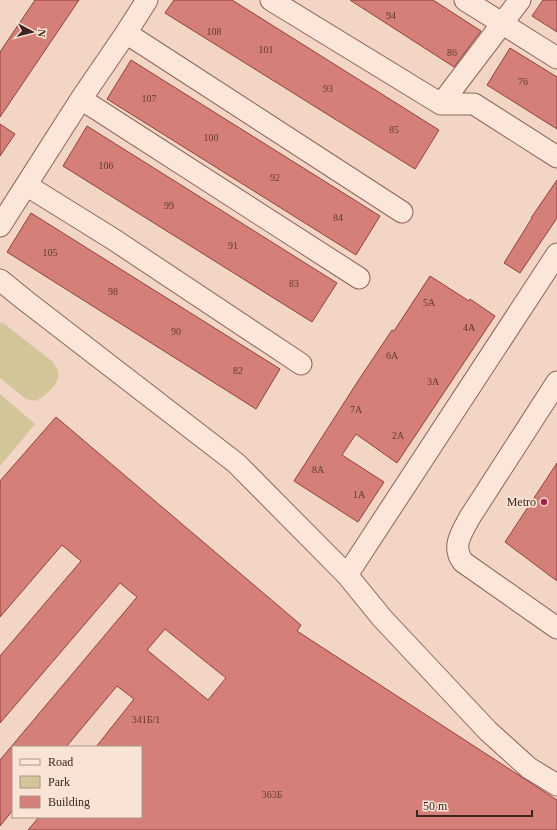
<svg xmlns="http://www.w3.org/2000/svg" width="557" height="830" viewBox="0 0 557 830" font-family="'Times New Roman',serif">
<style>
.green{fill:#d2c597}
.building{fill:#d47f77;stroke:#91413c;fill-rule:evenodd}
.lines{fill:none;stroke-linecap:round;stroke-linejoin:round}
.minor-casing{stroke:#8f6358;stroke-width:23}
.minor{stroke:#fce6d9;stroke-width:21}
.poi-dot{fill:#a5224e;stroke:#f9e3d5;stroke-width:1.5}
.labels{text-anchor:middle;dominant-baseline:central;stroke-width:3.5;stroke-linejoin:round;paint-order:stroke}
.number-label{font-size:10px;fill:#643a34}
.poi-label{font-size:12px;fill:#3e231e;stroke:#f9e3d5;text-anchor:end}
</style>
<rect width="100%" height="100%" fill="#f2d5c4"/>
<!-- green -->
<path class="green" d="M0 323H3L53 362C54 365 57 368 58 371 61 384 46 395 36 401L26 399 0 378Z
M0 394 35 424 0 466Z"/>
<!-- building -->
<path class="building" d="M35 0H79L0 117V52Z
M174 0H232L439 130 415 169 165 13Z
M350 0H433L481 31 454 67Z
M543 0H557V32L532 16Z
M510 48 557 77V129L487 85Z
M131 60 380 216 356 255 107 99Z
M0 124 15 134 0 156Z
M87 126 337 283 312 322 63 166Z
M557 180V218L520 273 504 263 532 218H531Z
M31 213 280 369 256 409 7 252Z
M430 276 469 301 470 299 495 316 397 463 356 434 342 455 384 482 358 522 294 481 358 381 392 330 394 331Z
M56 417 301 625 297 631 557 800V830H28L39 817H141V747H96L134 699 117 686 66 747H13V810L0 826V760L137 597 120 583 0 723V656L81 561 62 545 0 617V481ZM165 629 226 678 208 700 147 650Z
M557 463V581L505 542Z"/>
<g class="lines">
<!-- minor casing -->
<g class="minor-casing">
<path id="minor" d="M271 0 441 104H474L557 157
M465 0 557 58
M126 33 402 212
M81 99 359 278
M441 104 520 0
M26 185 113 239 301 364
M0 226 81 99 126 33 147 0
M0 280 26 301 236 463 347 575 382 618 488 731 529 768 557 785
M557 382 470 517C462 532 451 547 463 562L557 628
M347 575 557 254"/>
</g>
<!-- minor -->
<use href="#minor" class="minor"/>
</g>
<!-- markers -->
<circle class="poi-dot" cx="544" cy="502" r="4"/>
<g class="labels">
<!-- number labels -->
<g class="number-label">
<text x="391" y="15">94</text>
<text x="214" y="31">108</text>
<text x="266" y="49">101</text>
<text x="452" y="52">86</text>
<text x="523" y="81">76</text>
<text x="328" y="88">93</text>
<text x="149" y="98">107</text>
<text x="394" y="129">85</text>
<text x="211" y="137">100</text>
<text x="106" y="165">106</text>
<text x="275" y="177">92</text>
<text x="169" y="205">99</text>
<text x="338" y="217">84</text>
<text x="233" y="245">91</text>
<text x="50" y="252">105</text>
<text x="294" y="283">83</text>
<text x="113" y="291">98</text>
<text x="429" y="302">5А</text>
<text x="469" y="327">4А</text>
<text x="176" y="331">90</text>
<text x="392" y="355">6А</text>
<text x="238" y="370">82</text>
<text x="433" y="381">3А</text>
<text x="356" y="409">7А</text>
<text x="398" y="435">2А</text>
<text x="318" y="469">8А</text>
<text x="359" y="494">1А</text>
<text x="146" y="719">341Б/1</text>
<text x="272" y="794">363Б</text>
</g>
<!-- poi labels -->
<g class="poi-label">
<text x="536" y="502">Metro</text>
</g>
</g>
<!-- legend -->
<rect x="12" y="746" width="130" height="72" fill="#f9e3d5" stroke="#ae968c"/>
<rect x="20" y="759" width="20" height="6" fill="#fce6d9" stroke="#ae968c"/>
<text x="48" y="766" font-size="12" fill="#3e231e">Road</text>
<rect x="20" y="776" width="20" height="12" fill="#d2c597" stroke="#ae968c"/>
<text x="48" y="786" font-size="12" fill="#3e231e">Park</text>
<rect x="20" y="796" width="20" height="12" fill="#d47f77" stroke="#ae968c"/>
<text x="48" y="806" font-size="12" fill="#3e231e">Building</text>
<!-- north arrow -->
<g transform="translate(32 32) rotate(97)" stroke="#f9e3d5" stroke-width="3" paint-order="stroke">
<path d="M0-3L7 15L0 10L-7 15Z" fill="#3e231e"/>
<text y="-6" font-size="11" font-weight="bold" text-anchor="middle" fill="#3e231e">N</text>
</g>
<!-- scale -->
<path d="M417 810v6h115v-6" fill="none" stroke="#3e231e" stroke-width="2"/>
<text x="423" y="810" font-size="12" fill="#3e231e" stroke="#f9e3d5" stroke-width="3" paint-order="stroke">50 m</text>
</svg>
